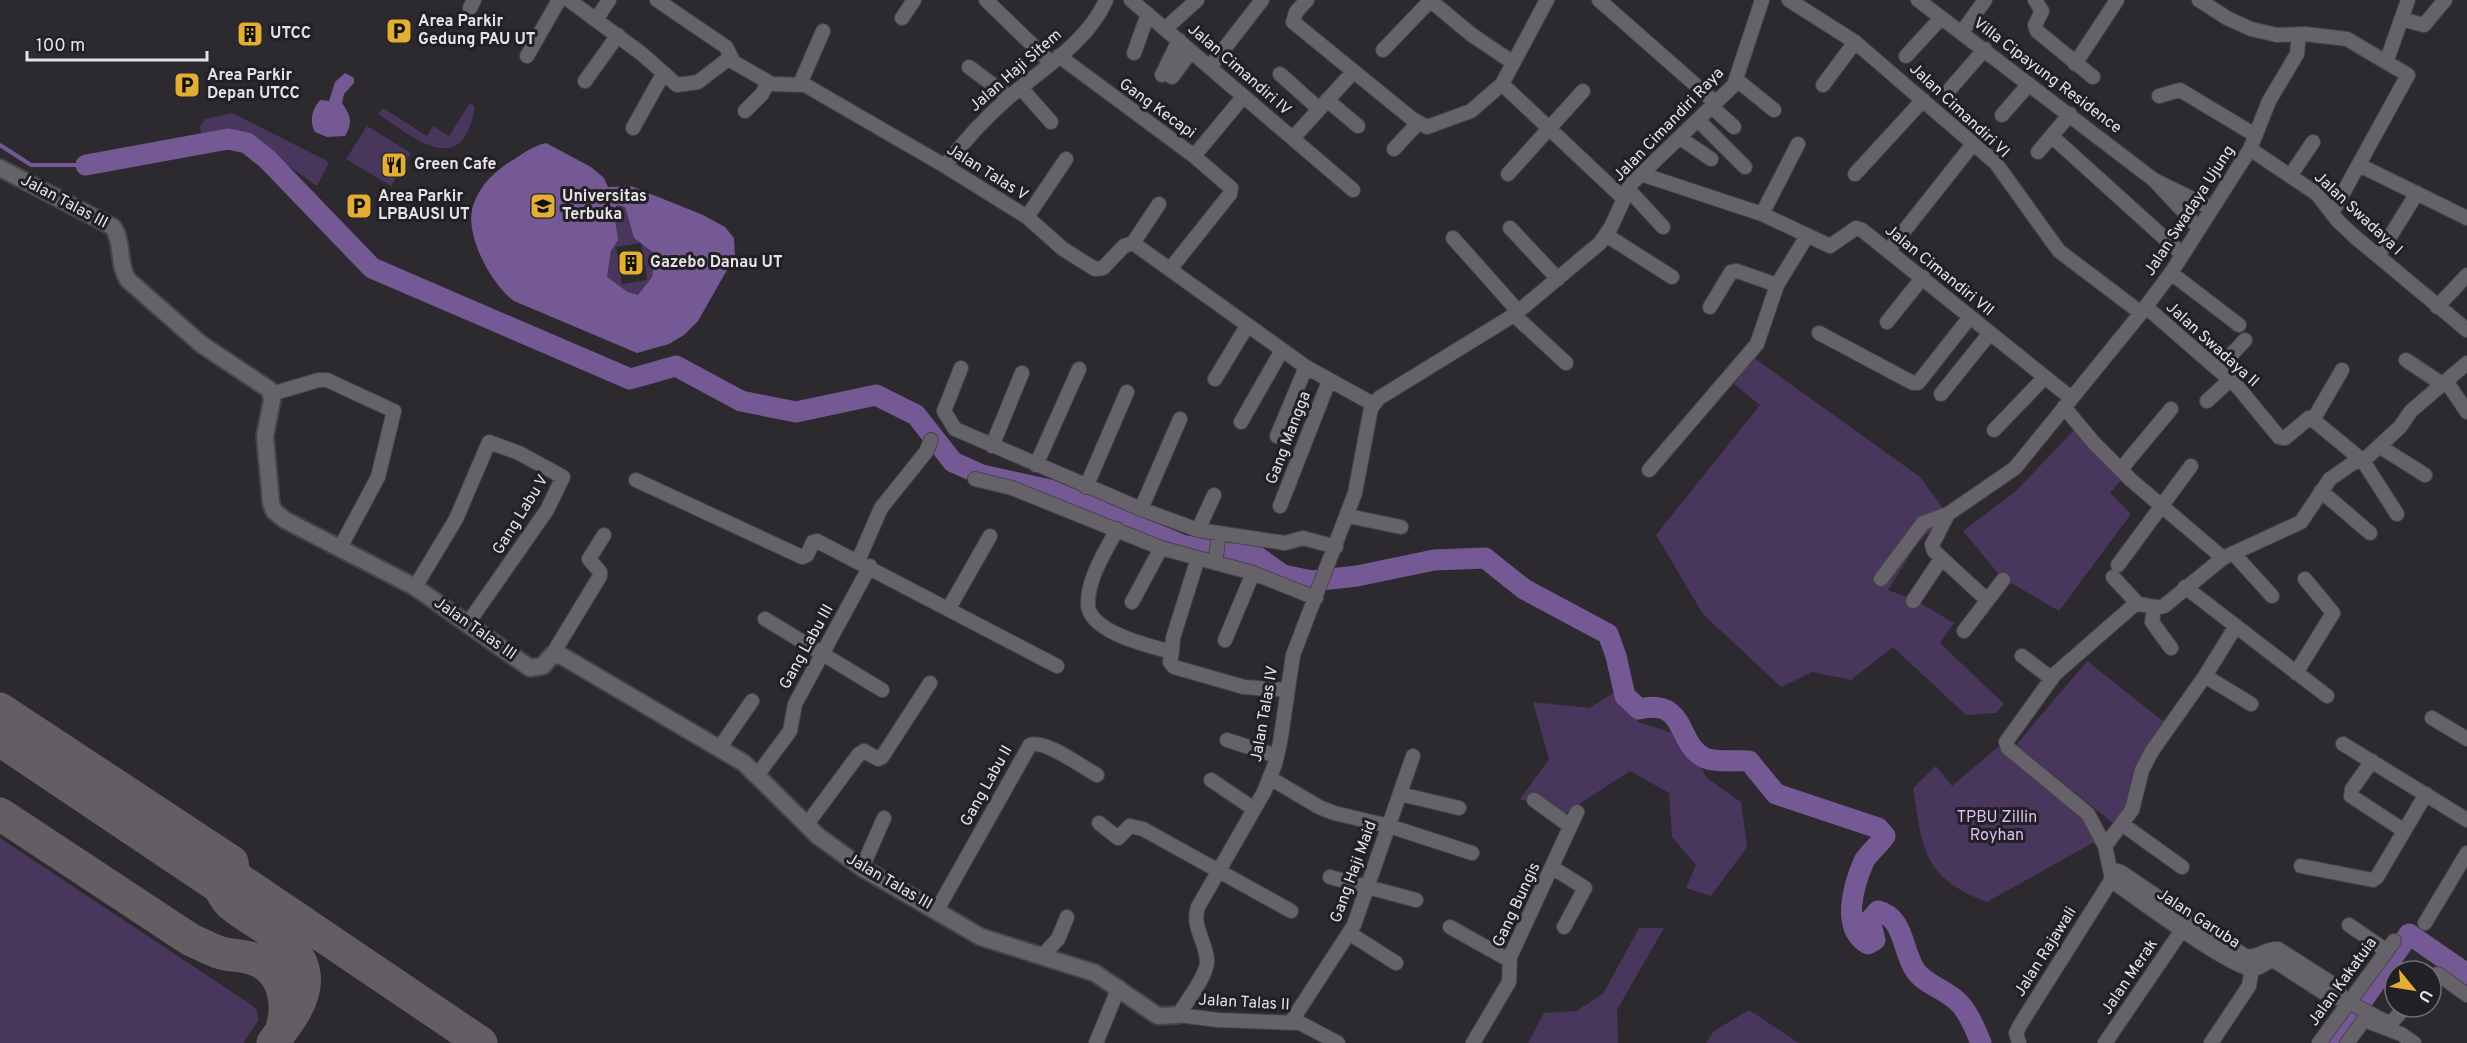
<svg xmlns="http://www.w3.org/2000/svg" width="2467" height="1043" viewBox="0 0 2467 1043" font-family="Overpass,sans-serif">
<style>
.green{fill:#49365d;fill-rule:evenodd}
.water{fill:#755994;fill-rule:evenodd}
.lines{fill:none;stroke-linecap:round;stroke-linejoin:round}
.stream{stroke:#755994;stroke-width:4}
.river{stroke:#755994;stroke-width:21}
.taxiway{stroke:#625e64;stroke-width:33}
.minor-casing{stroke:#464449;stroke-width:16}
.tertiary-casing{stroke:#464449;stroke-width:20}
.minor{stroke:#656269;stroke-width:14}
.tertiary{stroke:#656269;stroke-width:16}
.labels{text-anchor:middle;dominant-baseline:central;stroke-width:6;stroke-linejoin:round;paint-order:stroke}
.poi-label{font-size:16px;font-weight:bold;fill:#e5e3e7;stroke:#221f25;text-anchor:start}
.street-label{font-size:16px;fill:#e5e3e7;stroke:#221f25}
.park-label{font-size:16px;fill:#d8c1f4;stroke:#221f25}
</style>
<rect width="100%" height="100%" fill="#2c292f"/>
<!-- green -->
<path class="green" d="M470 103 474 106C475 115 471 124 467 133 448 171 401 128 378 114L383 108 427 136 433 126 449 136Z
M232 113 329 162 317 186 243 134 229 131 201 136 200 126 205 119Z
M367 126 411 153 391 186 346 159Z
M617 205 625 207 634 238 655 254 652 277 638 295 629 292 607 278 611 251 618 240 614 211ZM641 243 647 280 622 284 616 247Z
M1754 358 1920 477 1948 515 1918 542 1888 590 1915 600 1954 623 1940 643 2004 704 1996 713 1966 715 1893 647 1851 680 1812 672 1781 687 1703 614 1656 535 1760 405 1734 384Z
M2074 430 2123 478 2110 493 2131 514 2059 611 2001 577 1963 531 2016 491Z
M2087 661 2168 725 2135 798 2114 824 2016 745Z
M1622 688 1638 722 1682 736 1707 778 1741 802 1747 847 1711 896 1686 888 1696 865 1672 837 1669 793 1630 771 1564 814 1520 799 1549 759 1533 702 1589 708Z
M1999 746 2090 823 2096 841 1987 902C1922 877 1923 850 1913 788L1936 766 1952 786Z
M0 838 250 1004 257 1010 258 1021 243 1043H0Z
M1639 928H1664L1617 1010 1618 1043H1528L1544 1013 1576 1011 1603 994Z
M1749 1010 1799 1043H1706L1714 1031Z"/>
<!-- water -->
<path class="water" d="M345 73 354 78V83L344 94 342 103C351 116 353 123 345 136L327 137 315 132C309 121 312 110 320 100L329 101 335 82Z
M546 143 591 167 604 178 608 187 631 186 703 215 725 227 734 238 735 256 698 321 684 335 669 344 637 353 514 301C491 285 462 231 474 203 482 183 495 171 513 160 524 153 533 146 546 143ZM617 205 625 207 634 238 655 254 652 277 638 295 628 292 607 277 611 251 618 240 614 211Z"/>
<g class="lines">
<!-- stream -->
<path class="stream" d="M0 145 31 165H86"/>
<!-- river -->
<path class="river" d="M86 165 228 139 247 143 267 159 372 268 630 379 676 366 741 401 796 412 876 395 916 415 953 462 982 475 1050 490 1182 545 1226 553H1252L1283 575 1312 581 1357 576 1434 560 1485 558 1524 589 1608 634 1616 656 1625 696 1639 709C1687 698 1676 742 1703 757 1713 763 1737 760 1749 761L1776 794 1878 828 1885 836C1879 845 1867 855 1864 861 1854 884 1840 928 1868 944L1875 940 1870 920 1878 911C1904 917 1902 950 1915 970 1923 983 1944 989 1956 1000 1968 1010 1975 1029 1981 1043
M2333 1043 2409 934 2467 974"/>
<!-- taxiway -->
<path class="taxiway" d="M0 709 232 862 234 876 481 1043
M0 740 219 887C223 894 227 902 233 906 261 929 317 948 302 995 297 1012 283 1028 273 1043
M0 814 191 940C201 944 211 950 221 953 232 956 243 955 253 959 283 968 290 1002 282 1028"/>
<!-- minor casing -->
<g class="minor-casing">
<path id="minor" d="M569 0 642 54 677 85 698 82 728 59 772 84 805 85 945 166 1027 217 1063 249 1095 269 1103 268 1124 246 1133 243 1306 367 1373 404
M657 0 726 47 733 61
M986 0 1051 63
M1131 0 1353 190
M1307 0 1296 12 1293 22 1411 118 1427 127 1471 111 1502 84 1547 0
M1599 0 1716 103
M1789 0 1855 42 1984 153 1995 162 2059 251 2141 313
M1918 0 2154 180
M2035 0 2042 11 2035 25 2037 31 2093 77
M2199 0 2227 18 2251 29 2277 35 2305 34 2347 39 2408 75 2332 213
M1431 1 1472 35 1512 62
M470 8 474 0
M902 18 914 0
M2401 19 2424 25 2445 0
M596 20 609 0
M1166 28 1197 0
M1962 32 1985 0
M1383 50 1431 0
M1134 53 1148 14
M527 56 559 0
M1059 56 1194 156 1231 188 1230 194 1171 268
M1906 56 1941 18
M2387 60 2408 0
M2075 64 2117 0
M969 67 1009 97
M1210 67 1262 0
M1280 74 1319 109
M1162 75 1179 40
M1172 77 1191 51
M1737 80 1774 110
M585 81 618 35
M800 84 823 31
M1502 84 1623 198
M1823 85 1855 42
M1021 88 1051 122
M1950 89 1985 49
M2159 96 2180 90 2255 135
M1327 100 1358 126
M1712 107 1734 127
M745 111 762 94 768 82
M2002 115 2029 84
M1698 120 1745 167
M633 128 663 74
M1293 138 1353 72
M1680 138 1711 159
M2057 141 2182 254
M1394 149 1418 123
M2250 149 2317 194 2338 221 2355 237 2467 330
M2038 152 2070 114
M1194 156 1243 97
M2359 165 2467 218
M945 166C964 141 984 119 1008 98 1042 69 1088 42 1106 0
M1508 174 1583 91
M1641 174 1762 214 1830 246 1856 228 1862 230 2071 398
M1855 174 1923 100
M2290 176 2313 142
M1628 189 1663 227
M1762 214 1798 144
M1027 217 1066 159
M2198 227 2154 180 2211 208
M1510 228 1558 279
M1606 235 1672 277
M1453 238 1517 310
M1133 243 1159 204
M1889 250 1973 144
M2378 256 2417 193
M2171 273 2239 325
M1710 307 1731 272 1737 271 1777 285
M2146 307 2237 386 2279 437 2285 438 2309 418 2317 423 2363 461 2397 514
M2437 307 2467 275
M1514 315 1566 363
M1887 322 1923 277
M1819 333 1913 383H1918L1970 317
M2406 360 2442 384
M961 368 944 411 955 429 1141 509 1198 530 1285 543 1303 538 1336 547
M2218 369 2245 340
M1215 379 1247 326
M2446 381 2467 412
M271 394 319 380H327L394 411 378 477 340 548
M1941 394 1990 333
M2207 401 2230 380
M2064 407 2094 443 2131 480 2223 558
M2313 420 2342 370
M1241 422 1282 350
M1994 430 2045 377
M1277 436 1306 367
M992 446 1022 373
M2379 446 2425 475
M1036 465 1079 369
M2121 469 2171 409
M1649 470 1757 344 1777 285 1807 236
M975 479 1012 488 1161 548 1253 573 1316 598
M636 480 802 557 807 555 813 542 817 541 1057 666
M1086 487 1127 392
M2321 491 2370 533
M1280 506 1329 381
M1141 509 1180 419
M1948 514 1932 545 1934 551 1987 600
M1348 516 1401 527
M1117 529C1106 551 1088 577 1088 603 1087 632 1150 646 1172 652L1170 662 1174 667 1244 687 1288 690
M1198 530 1214 495
M2233 553 2272 596
M858 561 881 508 926 452 931 440
M1215 563 1219 534
M2118 565 2191 466
M2113 577 2138 604
M1881 579 1923 523 1948 514 2015 468 2141 313 2171 273 2250 149 2269 101 2297 54 2299 34
M415 587 456 519 489 442 519 453 563 477 547 510 468 623
M2185 587 2327 696
M1913 601 1941 559
M1132 602 1161 548
M949 608 990 536
M2154 608 2152 622 2171 648
M765 619 882 690
M1964 631 2003 580
M1225 640 1253 573
M1172 652 1173 638 1198 558
M552 655 600 576V572L589 559 604 535
M2022 656 2052 679
M2296 673 2333 613 2305 579
M2205 676 2251 704
M2432 718 2467 739
M1227 740 1277 756
M2343 744 2467 820
M720 747 752 701
M2372 761 2352 789 2351 796 2403 830
M758 774 790 731 795 704 870 566
M1270 778 1319 807 1334 813 1389 826 1472 853
M1211 780 1254 809
M1400 794 1459 808
M1534 800 1570 826
M1099 823 1118 838 1130 826 1143 829 1291 911
M807 824 859 754 864 751 878 759 882 757 930 683
M2122 824 2182 867
M2105 846 2132 810 2142 770 2152 751 2205 676 2236 626
M2301 866 2373 880 2377 877 2426 794
M862 868 884 818
M1553 868 1585 888 1564 927
M2110 869 2121 872 2245 956C2258 959 2265 948 2278 949L2336 986 2343 999
M1330 877 1416 900
M937 910 1030 745C1045 739 1082 767 1097 775
M2425 923 2467 853
M2349 925 2387 951
M1450 927 1509 960
M1349 933 1396 963
M1041 957 1058 939 1067 917
M2431 976 2438 974 2467 995
M2405 1007 2393 1021 2386 1022 2343 999 2330 997 2273 960C2266 962 2260 969 2252 969 2231 968 2139 900 2116 884L2112 879 2105 846 2088 814 2008 748 2006 742 2055 674 2133 606C2144 601 2152 610 2164 606L2223 558 2301 522 2330 479 2353 463 2363 461 2400 427 2411 411 2467 363
M1291 1022 1354 925 1413 756
M1096 1043 1119 987
M1338 1043 1300 1023 1218 1020 1178 1015C1186 1003 1207 975 1207 962 1207 942 1191 927 1198 907L1264 792 1275 764 1280 743 1293 655 1355 493 1371 408 1379 398 1514 315 1600 243 1611 227 1631 184 1734 85 1762 0
M1473 1043 1509 982 1510 957 1577 812
M2019 1043 2016 1033 2020 1025 2112 879
M2105 1043 2182 930
M2211 1043 2249 986 2253 962
M2319 1043 2394 941
M2347 1043 2364 1020 2401 1034 2414 1043"/>
</g>
<!-- tertiary casing -->
<g class="tertiary-casing">
<path id="tertiary" d="M0 168 113 227C124 243 117 264 128 280L201 344 270 390 272 400 265 436 271 503 274 511 285 520 415 587 530 668 543 666 552 655 562 656 744 763 818 836 862 868 981 937 1095 973 1158 1016 1178 1015"/>
</g>
<!-- minor -->
<use href="#minor" class="minor"/>
<!-- tertiary -->
<use href="#tertiary" class="tertiary"/>
</g>
<!-- icons -->
<defs>
<g id="parking-square" transform="scale(1.35)"><rect x="-9" y="-9" width="18" height="18" rx="4" fill="#e3ae34" stroke="#221f25"/><path d="M-3.5-5.5H1a3.5 3.5 0 0 1 0 7H-1V5.5H-3.5ZM-1-3.4V-.6H.8a1.4 1.4 0 0 0 0-2.8Z" fill="#111"/></g>
<g id="building-square" transform="scale(1.35)"><rect x="-9" y="-9" width="18" height="18" rx="4" fill="#e3ae34" stroke="#221f25"/><path d="M-4-6H4V6H1V3H-1V6H-4ZM-2.5-4.3h1.7v1.8h-1.7ZM.8-4.3h1.7v1.8H.8ZM-2.5-1h1.7V.8h-1.7ZM.8-1h1.7V.8H.8Z" fill="#111"/></g>
<g id="restaurant-square" transform="scale(1.35)"><rect x="-9" y="-9" width="18" height="18" rx="4" fill="#e3ae34" stroke="#221f25"/><path d="M-5-6h1v4h1v-4h1v4h1v-4h1v5L-1.5 .5V6h-2V.5L-5-1ZM5-6V6H3V1.5H1.5Q1.5-4 5-6Z" fill="#111"/></g>
<g id="university-square" transform="scale(1.35)"><rect x="-9" y="-9" width="18" height="18" rx="4" fill="#e3ae34" stroke="#221f25"/><path d="M0-5L7-2L0 1L-7-2ZM-4 1L0 2.5L4 1V4Q0 6-4 4Z" fill="#111"/></g>
</defs>
<g fill-rule="evenodd">
<use href="#parking-square" x="399" y="31"/>
<use href="#building-square" x="250" y="34"/>
<use href="#parking-square" x="187" y="85"/>
<use href="#restaurant-square" x="394" y="165"/>
<use href="#parking-square" x="359" y="206"/>
<use href="#university-square" x="543" y="206"/>
<use href="#building-square" x="631" y="263"/>
</g>
<g class="labels">
<!-- poi labels -->
<g class="poi-label">
<text x="418" y="22">Area Parkir<tspan x="418" dy="18">Gedung PAU UT</tspan></text>
<text x="270" y="34">UTCC</text>
<text x="207" y="76">Area Parkir<tspan x="207" dy="18">Depan UTCC</tspan></text>
<text x="414" y="165">Green Cafe</text>
<text x="378" y="197">Area Parkir<tspan x="378" dy="18">LPBAUSI UT</tspan></text>
<text x="562" y="197">Universitas<tspan x="562" dy="18">Terbuka</tspan></text>
<text x="650" y="263">Gazebo Danau UT</text>
</g>
<!-- street labels -->
<g class="street-label">
<text transform="translate(1239 70) rotate(41)">Jalan Cimandiri IV</text>
<text transform="translate(1016 71) rotate(-41)">Jalan Haji Sitem</text>
<text transform="translate(2047 76) rotate(37)">Villa Cipayung Residence</text>
<text transform="translate(1157 109) rotate(36)">Gang Kecapi</text>
<text transform="translate(1959 111) rotate(43)">Jalan Cimandiri VI</text>
<text transform="translate(1669 125) rotate(-46)">Jalan Cimandiri Raya</text>
<text transform="translate(987 173) rotate(32)">Jalan Talas V</text>
<text transform="translate(64 202) rotate(28)">Jalan Talas III</text>
<text transform="translate(2190 211) rotate(-57)">Jalan Swadaya Ujung</text>
<text transform="translate(2358 214) rotate(43)">Jalan Swadaya I</text>
<text transform="translate(1939 271) rotate(39)">Jalan Cimandiri VII</text>
<text transform="translate(2212 345) rotate(42)">Jalan Swadaya II</text>
<text transform="translate(1289 438) rotate(-69)">Gang Mangga</text>
<text transform="translate(521 515) rotate(-58)">Gang Labu V</text>
<text transform="translate(475 629) rotate(35)">Jalan Talas III</text>
<text transform="translate(807 647) rotate(-61)">Gang Labu III</text>
<text transform="translate(1265 714) rotate(-80)">Jalan Talas IV</text>
<text transform="translate(987 786) rotate(-61)">Gang Labu II</text>
<text transform="translate(1354 872) rotate(-70)">Gang Haji Maid</text>
<text transform="translate(889 882) rotate(30)">Jalan Talas III</text>
<text transform="translate(1517 905) rotate(-65)">Gang Bungis</text>
<text transform="translate(2198 919) rotate(33)">Jalan Garuba</text>
<text transform="translate(2046 952) rotate(-58)">Jalan Rajawali</text>
<text transform="translate(2130 977) rotate(-56)">Jalan Merak</text>
<text transform="translate(2343 982) rotate(-54)">Jalan Kakatuia</text>
<text transform="translate(1244 1003) rotate(3)">Jalan Talas II</text>
</g>
<!-- park labels -->
<g class="park-label">
<text x="1997" y="818">TPBU Zillin<tspan x="1997" dy="18">Royhan</tspan></text>
</g>
</g>
<!-- north arrow -->
<g transform="translate(2413 989) rotate(120)"><circle r="28" fill="#221f25" stroke="#706d73" stroke-width="1.5"/>
<path d="M0-4.5L10 22L0 15L-10 22Z" fill="#e3ae34"/>
<text y="-9" font-size="16" font-weight="bold" text-anchor="middle" fill="#e5e3e7">U</text>
</g>
<!-- scale -->
<path d="M27 51v9h180v-9" fill="none" stroke="#e5e3e7" stroke-width="3"/>
<text x="36" y="51" font-size="18" fill="#e5e3e7" stroke="#221f25" stroke-width="4.5" paint-order="stroke">100 m</text>
</svg>
